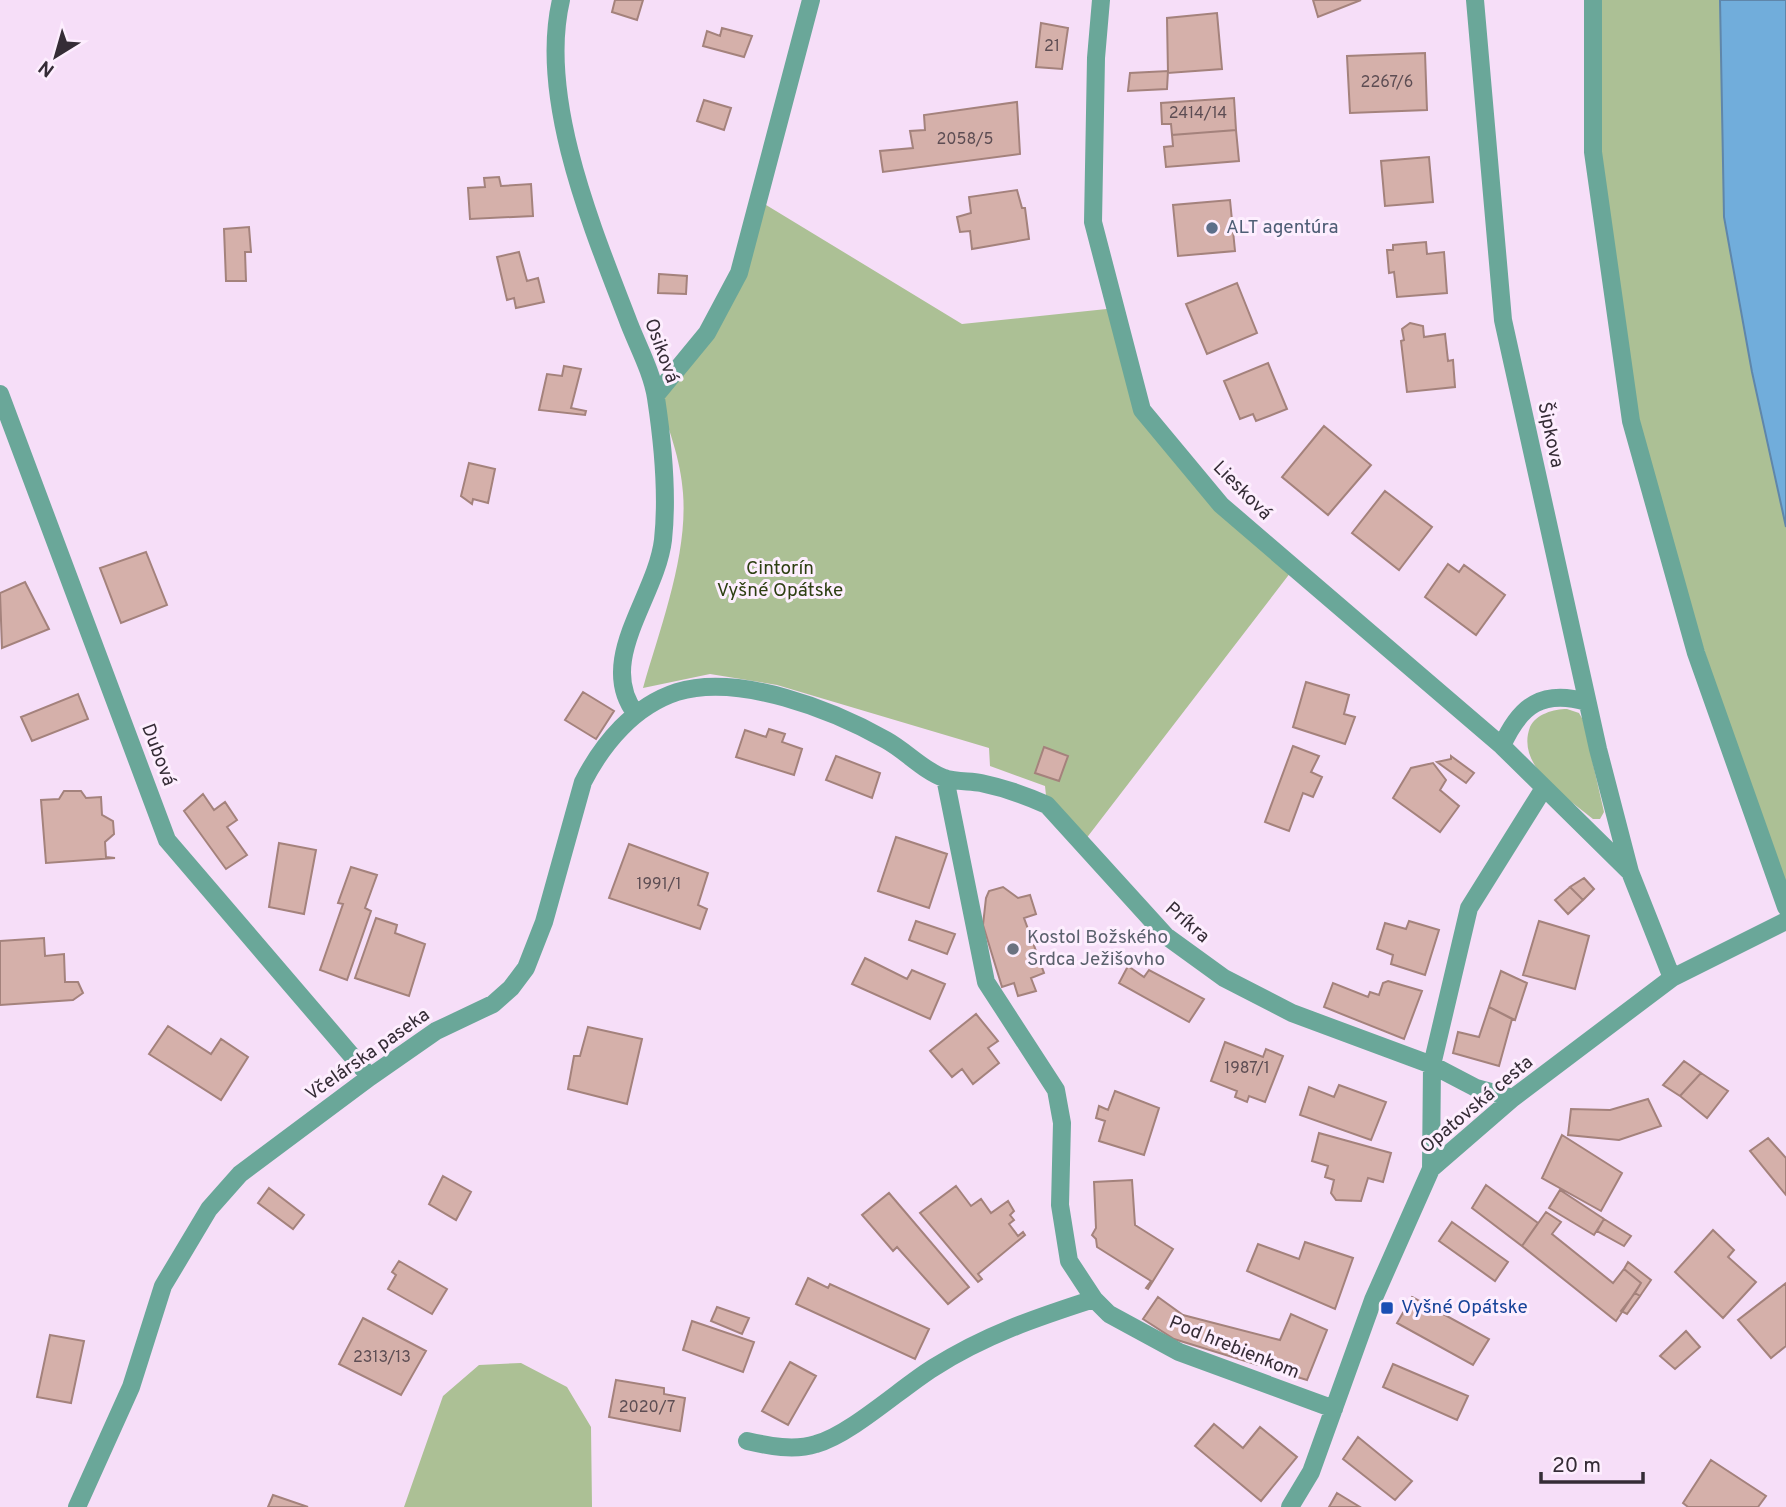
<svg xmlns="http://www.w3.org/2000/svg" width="1786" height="1507" viewBox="0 0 1786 1507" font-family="Overpass,sans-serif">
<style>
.green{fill:#acc095}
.water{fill:#71addb;stroke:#5f86aa;stroke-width:2}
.building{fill:#d5b0aa;stroke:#a4827c;stroke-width:2}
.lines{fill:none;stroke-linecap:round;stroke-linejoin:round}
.minor{stroke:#6aa799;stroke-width:18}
.service-dot{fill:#5c6f8a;stroke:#fdeefe;stroke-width:2.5}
.worship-dot{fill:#6b7280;stroke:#fdeefe;stroke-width:2.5}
.transit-dot{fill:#1a4fb4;stroke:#fdeefe;stroke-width:2.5}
.labels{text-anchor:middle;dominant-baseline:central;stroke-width:6;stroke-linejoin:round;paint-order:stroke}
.number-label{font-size:16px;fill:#5d4d53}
.service-label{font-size:19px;fill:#4e5e75;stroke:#fdeefe;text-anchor:start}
.street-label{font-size:19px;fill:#352c36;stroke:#fdeefe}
.park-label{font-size:19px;fill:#2d3f11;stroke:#fdeefe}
.worship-label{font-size:19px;fill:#5b616d;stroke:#fdeefe;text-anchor:start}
.transit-label{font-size:19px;fill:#164399;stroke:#fdeefe;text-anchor:start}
</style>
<rect width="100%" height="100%" fill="#f6def8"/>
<!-- green -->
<path class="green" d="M1593 0H1720L1724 217 1752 372 1786 527V907L1631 421 1593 152Z
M758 200 962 324 1116 308 1142 410 1221 505 1294 568 1082 844 1047 805 1045 786 990 766 989 748 777 685 710 674 643 688C660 628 688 556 683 493 681 461 668 424 656 395L707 333Z
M1567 709 1579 713 1583 720 1604 812 1600 819H1593C1567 797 1515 767 1530 727 1536 714 1554 709 1567 709Z
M521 1363 567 1387 591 1427 592 1507H404L443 1396 479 1365Z"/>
<!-- water -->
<path class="water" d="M1720 0H1786V527L1752 372 1724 217Z"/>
<!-- building -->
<path class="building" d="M615 0H643L637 20 612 12Z
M1313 0H1361L1318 17Z
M1217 13 1222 69 1168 73 1167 18Z
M1041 23 1068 28 1062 69 1036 67Z
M722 28 752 36 744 57 703 46 707 31 720 36Z
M1425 53 1427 110 1350 113 1347 56Z
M1168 71 1167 89 1128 91 1130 73Z
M1234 98 1236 130 1172 135 1171 124H1162L1161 103Z
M704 100 731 108 724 130 697 121Z
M1017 102 1020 154 883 172 880 151 913 148 910 131 925 130 924 115Z
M1236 130 1239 161 1166 167 1164 147 1173 146 1172 135Z
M1429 157 1433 202 1385 206 1381 161Z
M499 177 501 186 531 184 533 216 470 219 468 188 485 187 484 178Z
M1017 190 1022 208H1025L1029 239 972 249 970 231 960 232 957 217 971 213 969 197Z
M1230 200 1235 251 1178 256 1173 205Z
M249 227 251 252H245L246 281H226L224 229Z
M1426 242 1427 254 1444 252 1447 293 1397 297 1394 272 1389 273 1387 250H1393V245Z
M519 252 527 281 538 278 544 302 516 308 514 298 507 300 497 257Z
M659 274 687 276 686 294 658 293Z
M1237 283 1257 333 1207 354 1186 304Z
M1410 323 1423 326 1424 337 1445 334 1448 361 1453 360 1455 387 1407 392 1401 341 1404 340 1402 329Z
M1268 363 1287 409 1256 421 1253 414 1240 419 1224 381Z
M564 366 581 369 571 408 586 411 585 415 539 410 547 374 562 376Z
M1324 426 1371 465 1328 515 1282 477Z
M469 463 495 469 488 503 473 499 472 504 461 496Z
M1385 491 1432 527 1399 570 1352 533Z
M146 552 167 605 121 623 100 568Z
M1448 564 1459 572 1464 565 1505 595 1476 635 1425 597Z
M25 582 49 629 2 648 0 593Z
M1306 682 1349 695 1344 714 1355 717 1345 744 1293 727Z
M583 692 614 711 596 739 565 720Z
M78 694 88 719 32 741 21 717Z
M769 729 785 734 782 742 802 749 794 775 736 757 745 730 766 737Z
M1293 746 1319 756 1311 772 1322 777 1313 797 1303 793 1289 831 1265 822Z
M1044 747 1068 756 1059 781 1035 773Z
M836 756 880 773 872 798 826 780Z
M1451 756 1474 773 1466 783 1437 762 1451 759Z
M1433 763 1446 780 1440 790 1459 806 1440 832 1393 798 1411 768Z
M64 791H81L86 798 101 797 102 815 113 821 114 834 105 842 106 857 115 858 46 863 41 800 59 799Z
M203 794 214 810 225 802 237 820 227 827 247 855 226 869 184 811Z
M896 837 947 854 929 908 878 891Z
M279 843 316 850 304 914 269 907Z
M629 844 708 873 698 905 707 909 700 929 609 898Z
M351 867 377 875 365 908 371 911 347 980 320 970 343 904 338 903Z
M1584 878 1594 889 1583 900 1570 887Z
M1003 887 1018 898 1030 895 1036 914 1024 918 1044 973 1031 978 1036 991 1018 996 1014 983 1002 987 983 925 986 898 989 891Z
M1570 887 1583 900 1568 914 1555 900Z
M376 918 397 925 395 933 425 944 409 996 355 978Z
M916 921 955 934 947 954 909 940Z
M1409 921 1439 930 1425 975 1391 964 1393 955 1377 949 1385 923 1406 929Z
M1539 921 1589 936 1575 989 1523 975Z
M44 938 45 956 64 954 65 982H78L83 993 73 1000 0 1005V941Z
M865 958 907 979 912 970 945 984 930 1019 852 984Z
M1128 966 1144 977 1149 970 1204 999 1189 1022 1119 983Z
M1501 971 1527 983 1515 1020 1489 1007Z
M1388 981 1422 991 1404 1039 1324 1007 1333 983 1368 997 1370 992 1379 995 1383 983Z
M1489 1007 1512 1019 1499 1066 1453 1053 1458 1032 1479 1037Z
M976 1014 998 1041 988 1048 999 1063 973 1084 962 1069 952 1077 930 1051Z
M168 1026 211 1054 221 1039 248 1057 221 1100 149 1054Z
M588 1027 642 1039 627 1104 568 1089 574 1056H580Z
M1225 1042 1263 1057 1266 1049 1283 1056 1265 1102 1249 1096 1247 1102 1235 1097 1237 1091 1211 1081Z
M1684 1061 1701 1073 1680 1096 1663 1085Z
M1701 1073 1728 1091 1707 1118 1680 1096Z
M1339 1085 1386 1102 1371 1140 1300 1115 1309 1087 1334 1097Z
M1115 1091 1159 1108 1144 1155 1099 1141 1105 1121 1096 1118 1099 1106 1108 1110Z
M1648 1099 1661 1126 1619 1140 1568 1135 1571 1109 1610 1110Z
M1319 1133 1391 1153 1383 1182 1368 1178 1361 1201 1336 1200 1331 1193 1334 1180 1325 1177 1328 1166 1312 1161Z
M1562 1135 1622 1173 1601 1211 1542 1178Z
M1768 1138 1786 1158V1195L1750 1151Z
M443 1176 471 1192 456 1220 429 1204Z
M1132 1180 1135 1225 1173 1249 1148 1289 1146 1288 1151 1281 1097 1247 1096 1239 1092 1235 1096 1228 1094 1182Z
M1486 1185 1538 1223 1522 1246 1472 1208Z
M956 1186 971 1206 981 1199 991 1213 1008 1201 1014 1211 1010 1215 1014 1220 1009 1224 1018 1236 1023 1232 1025 1235 978 1274 982 1279 978 1282 920 1213Z
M269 1188 304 1215 293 1229 258 1203Z
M1560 1190 1604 1219 1594 1235 1549 1208Z
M889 1193 969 1287 948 1304 897 1247 893 1251 862 1215Z
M1546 1212 1561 1222 1552 1234 1613 1283 1624 1269 1641 1283 1616 1321 1522 1246Z
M1604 1219 1631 1236 1624 1246 1597 1231Z
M1452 1222 1508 1262 1495 1281 1439 1241Z
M1713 1230 1734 1250 1728 1257 1756 1282 1723 1318 1675 1272Z
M1305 1242 1353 1258 1335 1309 1247 1271 1258 1244 1299 1259Z
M399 1261 447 1289 432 1314 388 1289 396 1275 392 1272Z
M1628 1262 1651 1280 1640 1296 1635 1293 1641 1283 1624 1269Z
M808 1278 828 1288 830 1284 929 1329 915 1359 796 1304Z
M1786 1283V1346L1771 1358 1738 1320Z
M1635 1293 1640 1296 1627 1314 1621 1311Z
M1158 1297 1183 1315 1280 1340 1291 1314 1327 1330 1307 1380 1174 1339 1143 1319Z
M1412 1297 1489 1339 1473 1365 1397 1323Z
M717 1307 749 1318 742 1334 711 1321Z
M363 1318 426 1351 401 1395 339 1364Z
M692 1321 754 1342 743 1372 683 1350Z
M1686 1331 1700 1347 1675 1369 1660 1356Z
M50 1335 84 1341 71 1403 37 1397Z
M790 1362 816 1376 788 1425 762 1411Z
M1393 1364 1468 1396 1457 1420 1383 1387Z
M616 1380 664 1388V1394L685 1398 680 1431 609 1417Z
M1214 1424 1243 1448 1260 1427 1297 1457 1261 1501 1195 1446Z
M1358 1437 1412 1481 1395 1500 1343 1459Z
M1711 1460 1766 1496 1758 1507H1688L1683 1503Z
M1337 1493 1360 1507H1329Z
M273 1495 308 1507H268Z"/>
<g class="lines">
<!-- minor -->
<path class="minor" d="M561 0C538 98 592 227 627 318 636 343 652 371 656 398 663 444 668 494 663 540 656 598 595 661 636 714
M1101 0 1096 58 1093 222 1142 410 1221 505 1502 746 1630 872
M1475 0 1503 320 1598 749 1630 872 1672 978
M1593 0V152L1631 421 1696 653 1786 907
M0 394 167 840 370 1077
M656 395 707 333 739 273 811 0
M1502 746C1520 705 1543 689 1587 702
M945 778 986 982 1056 1090 1062 1123 1060 1205 1069 1261 1094 1299 1109 1314 1179 1352 1334 1409
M1431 1169 1432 1065 1469 908 1544 788
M747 1441C769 1446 794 1451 816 1444 850 1435 901 1388 933 1368 985 1335 1035 1318 1094 1299
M77 1507 131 1387 163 1286 209 1209 240 1174 370 1077 436 1031 493 1004 511 988 526 968 544 922 583 782C603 743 634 706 677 692 739 673 833 710 886 740 906 751 924 771 944 778 955 782 970 781 981 783 1005 788 1025 795 1047 805L1166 936 1224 978 1292 1013 1432 1065 1476 1088 1513 1098
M1290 1507 1311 1472 1373 1300 1431 1169 1513 1098 1672 978 1786 921"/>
</g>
<!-- markers -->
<circle class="service-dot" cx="1212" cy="228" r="7"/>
<circle class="worship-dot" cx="1013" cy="949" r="7"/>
<rect class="transit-dot" x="1380" y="1301" width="14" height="14" rx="3.5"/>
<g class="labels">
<!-- number labels -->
<g class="number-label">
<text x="1052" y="47">21</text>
<text x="1387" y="83">2267/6</text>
<text x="1198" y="114">2414/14</text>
<text x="965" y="140">2058/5</text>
<text x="659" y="885">1991/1</text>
<text x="1247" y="1069">1987/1</text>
<text x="382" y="1358">2313/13</text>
<text x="647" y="1408">2020/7</text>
</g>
<!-- service labels -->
<g class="service-label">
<text x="1226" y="228">ALT agentúra</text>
</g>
<!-- street labels -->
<g class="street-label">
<text transform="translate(661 351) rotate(70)">Osiková</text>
<text transform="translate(1550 435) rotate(78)">Šipkova</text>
<text transform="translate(1242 491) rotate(45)">Liesková</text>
<text transform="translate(158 755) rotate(69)">Dubová</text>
<text transform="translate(1187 923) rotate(41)">Príkra</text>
<text transform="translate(368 1055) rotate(-35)">Včelárska paseka</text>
<text transform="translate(1477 1105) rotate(-40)">Opatovská cesta</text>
<text transform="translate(1234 1348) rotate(22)">Pod hrebienkom</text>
</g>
<!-- park labels -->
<g class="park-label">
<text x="780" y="569">Cintorín<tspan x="780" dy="22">Vyšné Opátske</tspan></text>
</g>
<!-- worship labels -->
<g class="worship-label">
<text x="1027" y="938">Kostol Božského<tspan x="1027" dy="22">Srdca Ježišovho</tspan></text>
</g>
<!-- transit labels -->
<g class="transit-label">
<text x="1401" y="1308">Vyšné Opátske</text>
</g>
</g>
<!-- north arrow -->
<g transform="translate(56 56) rotate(217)" stroke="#fdeefe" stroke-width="5" paint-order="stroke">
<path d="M0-5L12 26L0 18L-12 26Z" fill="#352c36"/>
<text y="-10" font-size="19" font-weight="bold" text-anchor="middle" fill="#352c36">N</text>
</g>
<!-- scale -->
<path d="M1541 1472v10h102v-10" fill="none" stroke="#352c36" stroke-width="3.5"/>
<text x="1552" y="1472" font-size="21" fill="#352c36" stroke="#fdeefe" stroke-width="5" paint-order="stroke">20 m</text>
</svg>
